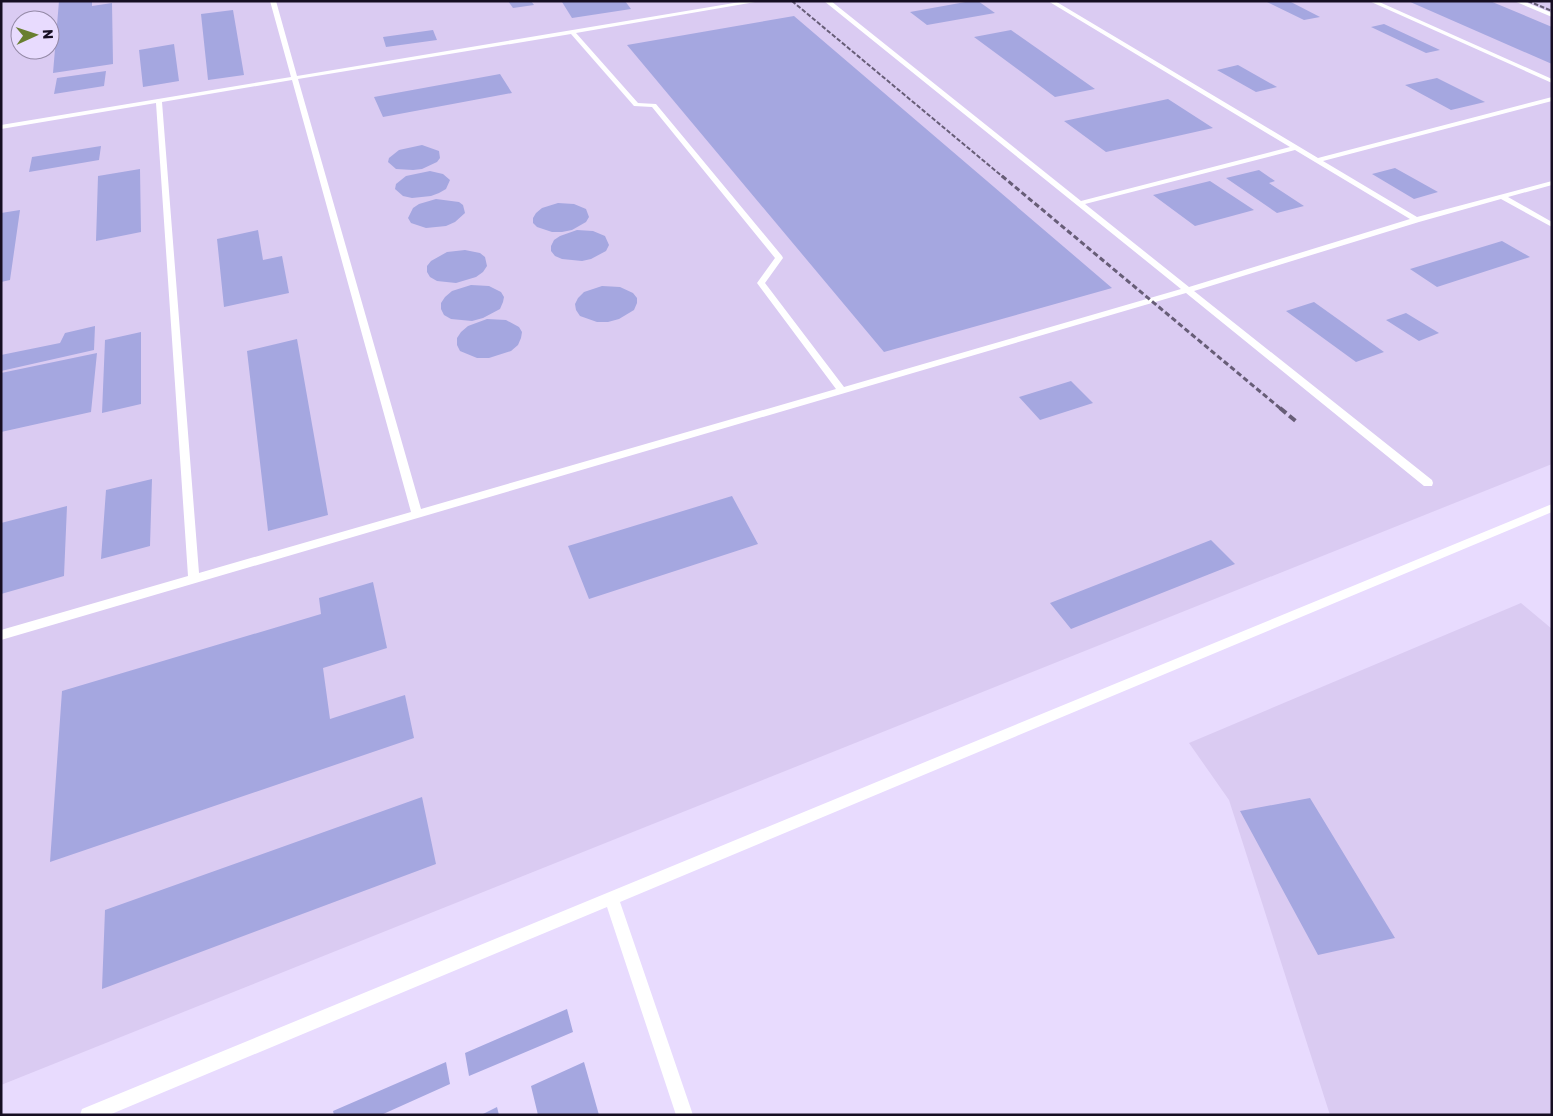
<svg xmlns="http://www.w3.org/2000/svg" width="1553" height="1116" viewBox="0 0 1553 1116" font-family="Rubik,sans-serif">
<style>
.built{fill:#dacbf2;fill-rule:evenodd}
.building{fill:#a5a7e0}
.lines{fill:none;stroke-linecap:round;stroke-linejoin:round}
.service{fill:#fff;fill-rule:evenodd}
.rail-far2{stroke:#675d77;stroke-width:2;stroke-dasharray:4.5 2;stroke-linecap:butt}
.rail-far1{stroke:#675d77;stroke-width:3;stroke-dasharray:5.5 3;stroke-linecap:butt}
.rail{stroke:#675d77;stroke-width:4;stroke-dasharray:8 4;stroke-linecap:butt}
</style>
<rect width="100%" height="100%" fill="#e8dbfe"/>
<!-- built -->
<path class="built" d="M1 1H1552V464L1 1085ZM20 20H50V50H20Z
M1521 603 1552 629V1115H1330L1229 800 1189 743Z"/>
<!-- building -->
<path class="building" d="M59 1H92V6L112 3 113 64 53 73Z
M508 1H531L534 5 513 8Z
M570 1H625L631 9 572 18 562 2Z
M971 1H978L995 13 927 25 910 12Z
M1265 1H1289L1320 17 1304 20Z
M1408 1H1490L1552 27V64Z
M233 10 244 75 208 80 201 14Z
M794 16 1112 288 884 352 627 45Z
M1384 24 1440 50 1426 53 1371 27Z
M433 30 437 40 386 47 383 37Z
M1011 30 1095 89 1055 97 974 37Z
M174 44 179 81 143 87 139 50Z
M1238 65 1277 87 1256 92 1217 70Z
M106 71 104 86 54 94 57 78Z
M500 74 512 93 383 117 374 97Z
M1437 78 1485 102 1451 110 1405 85Z
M1168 99 1213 128 1106 152 1064 121Z
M422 145 439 151 440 158 437 162 422 169 413 170 396 169 388 162 389 158 399 150Z
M101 146 99 160 29 172 32 157Z
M1395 168 1438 192 1414 199 1372 174Z
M140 169 141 232 96 241 98 176Z
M1259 170 1275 181 1269 183 1304 206 1277 213 1226 178Z
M430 171 443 174 450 180 446 189 439 193 431 196 412 198 403 196 395 189 396 184 406 176Z
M1210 181 1254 210 1195 226 1153 195Z
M436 199 459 202 463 205 465 213 455 222 446 226 426 228 411 223 408 218 413 208 419 204Z
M558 203 574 204 586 209 589 217 586 222 572 230 562 232H552L537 227 533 223V218L536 213 542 208Z
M20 210 10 280 1 282V213Z
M258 230 263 260 282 256 289 293 224 307 217 239Z
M577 230 593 231 605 236 609 245 606 251 591 259 582 261 562 259 555 256 551 251V246L554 240 560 236Z
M1502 241 1530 257 1437 287 1410 269Z
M465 250 480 253 485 257 487 266 483 272 476 277 456 283 437 281 430 277 427 272V266L431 261 447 252Z
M471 285 489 286 501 292 504 297 503 302 500 309 483 318 472 321 451 319 444 315 441 309V303L445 297 452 291Z
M602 286 620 287 633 293 637 298V303L634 310 619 319 608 322H597L580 316 576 310 575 304 578 298 584 292Z
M1314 302 1384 352 1356 362 1286 311Z
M1406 313 1439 333 1419 341 1386 320Z
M487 319 506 320 519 327 522 332 521 338 518 345 511 351 489 358H477L460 351 457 345V338L461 332 468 326Z
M95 326 94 350 1 371V355L60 343 65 333Z
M141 332V404L102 413 105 340Z
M297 339 328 515 268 531 247 351Z
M97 353 91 412 1 432V373Z
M1071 381 1093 403 1040 420 1019 397Z
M152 479 150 546 101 559 106 490Z
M732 496 758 544 589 599 568 546Z
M67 506 64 576 1 594V523Z
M1211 540 1235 564 1071 629 1050 603Z
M373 582 387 648 323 668 330 719 405 695 414 738 50 862 62 691 321 614 319 598Z
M422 797 436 864 102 989 105 910Z
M1310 798 1395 938 1318 955 1240 811Z
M567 1009 573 1032 469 1076 465 1053Z
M446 1062 450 1084 381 1115H334L333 1111Z
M584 1062 599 1115H538L531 1086Z
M497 1107 499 1115H481Z"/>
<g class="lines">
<!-- service -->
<path class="service" d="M270 1H276L297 76 746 1H761L576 33 638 103 656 104 782 256 783 258 765 283 844 387 1181 289 824 1H831L1081 201 1290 147 1048 1H1055L1318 158 1552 97V101L1323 161 1417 217 1552 181V185L1508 197 1552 222V227L1501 199 1419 222 1194 291 1432 480 1433 483 1432 486H1424L1186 293 1 640V630L188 576 156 103 1 129V125L291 77ZM571 34 634 106 652 107 775 258 757 283 836 389 421 509 298 79ZM292 80 411 512 199 573 162 102ZM1295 150 1410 219 1189 287 1085 204Z
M1369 1H1377L1552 79V83Z
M1514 1H1523L1552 13V17Z
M1552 504V512L620 902 693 1115H676L607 907 109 1115H80L82 1109Z"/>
<!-- rail-far2 -->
<path class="rail-far2" d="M792 1 1003 177
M1528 1 1552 11"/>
<!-- rail-far1 -->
<path class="rail-far1" d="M1002 176 1281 409"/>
<!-- rail -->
<path class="rail" d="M1280 408 1298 423"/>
</g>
<!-- border -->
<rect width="1553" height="1116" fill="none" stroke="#160e22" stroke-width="5"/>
<!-- north arrow -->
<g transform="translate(35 35) rotate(87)"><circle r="24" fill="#e8dbfe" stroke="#9489a6"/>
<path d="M0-4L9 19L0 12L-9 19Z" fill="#697f30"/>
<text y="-8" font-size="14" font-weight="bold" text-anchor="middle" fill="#160e22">N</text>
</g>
</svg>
